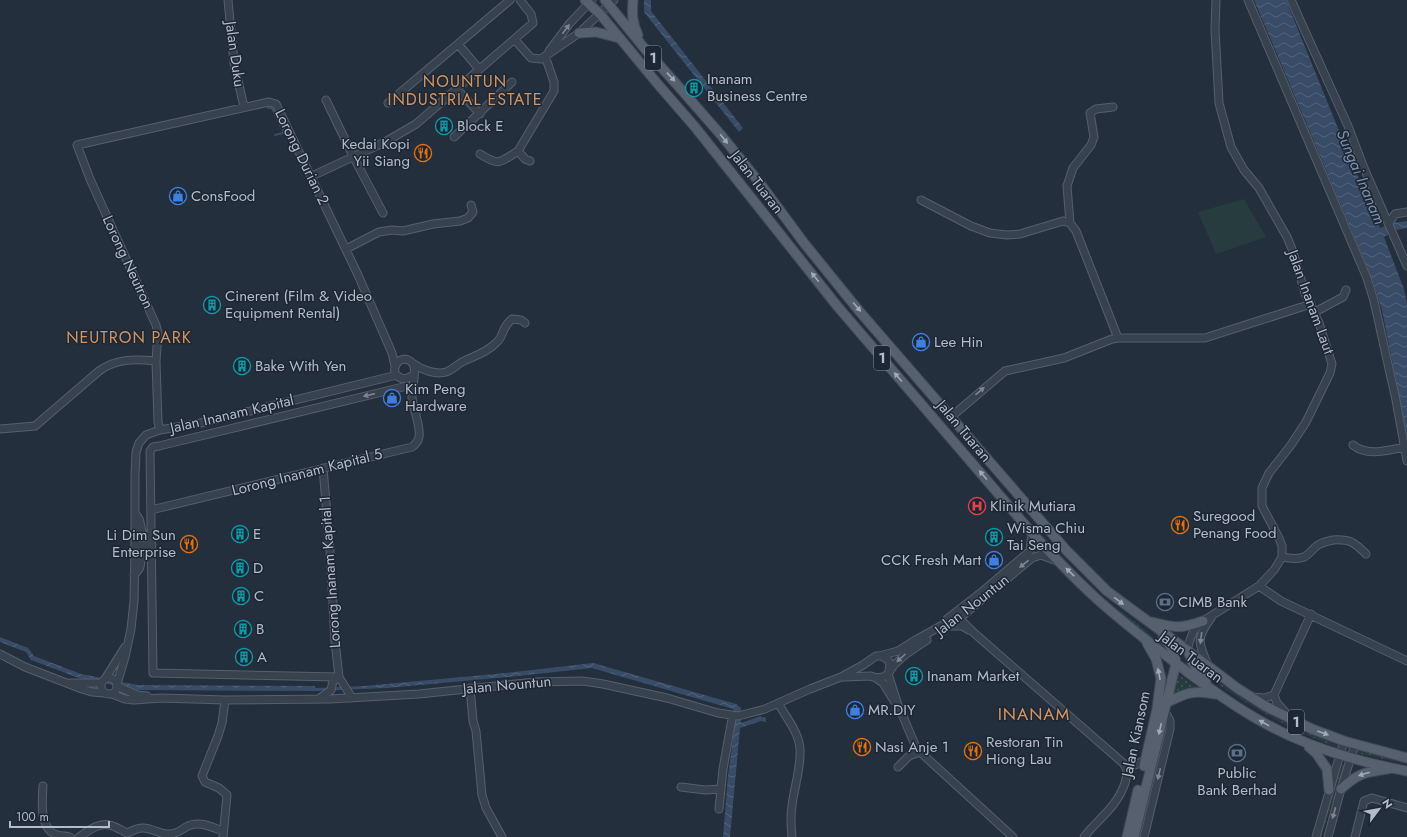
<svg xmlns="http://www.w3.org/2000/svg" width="1407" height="837" viewBox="0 0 1407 837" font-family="Jost,sans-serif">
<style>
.grass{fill:url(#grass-dots)}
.pitch{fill:#263c3f}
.water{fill:url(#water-waves)}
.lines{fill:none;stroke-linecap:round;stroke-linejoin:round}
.stream{stroke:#394c67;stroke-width:2}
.minor-casing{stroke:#565f6c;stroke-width:9}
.major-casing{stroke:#414a57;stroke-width:11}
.minor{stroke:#38414e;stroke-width:7}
.major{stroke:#56606e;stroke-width:9}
.oneway{fill:#7c8592}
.oneway2{fill:#a1aab7}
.labels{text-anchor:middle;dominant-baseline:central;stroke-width:3;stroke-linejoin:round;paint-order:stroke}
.shield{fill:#1d2633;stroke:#878f9c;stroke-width:1}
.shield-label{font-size:14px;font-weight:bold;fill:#b4bcc9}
.street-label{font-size:15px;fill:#b4bcc9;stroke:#1d2633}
.poi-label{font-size:15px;fill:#b4bcc9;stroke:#1d2633;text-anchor:start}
.neighbourhood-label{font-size:16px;letter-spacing:1px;fill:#d59563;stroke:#1d2633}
.water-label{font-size:16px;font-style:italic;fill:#7c92b1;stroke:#1d2633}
.quarter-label{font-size:17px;letter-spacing:1px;fill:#d59563;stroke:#1d2633}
</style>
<defs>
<pattern id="grass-dots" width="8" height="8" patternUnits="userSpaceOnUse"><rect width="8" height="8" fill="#263c3f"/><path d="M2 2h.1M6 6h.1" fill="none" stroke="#435659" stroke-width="1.8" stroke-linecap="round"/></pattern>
<pattern id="water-waves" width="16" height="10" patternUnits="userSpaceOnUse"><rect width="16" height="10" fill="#394c67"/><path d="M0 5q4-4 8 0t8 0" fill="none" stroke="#53647b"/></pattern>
</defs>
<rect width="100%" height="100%" fill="#242f3e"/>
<!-- grass -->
<path class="grass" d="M1116 607 1167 648 1166 650 1116 608Z
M1198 664C1208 672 1217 681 1228 689 1261 713 1299 730 1337 745L1336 747C1298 733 1263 714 1230 692 1218 684 1205 676 1198 664Z
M1179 675 1199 688 1185 690 1172 697Z
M1361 750 1407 762V764L1356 753V751Z
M1343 764H1345L1321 837H1317Z"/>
<!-- pitch -->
<path class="pitch" d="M1244 199 1266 237 1216 254 1198 212Z"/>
<!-- water -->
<path class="water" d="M644 0H651V11L743 128 739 132 644 12Z
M1254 0H1286L1350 158 1380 228 1393 223 1407 221V228L1396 230 1384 237 1404 289 1407 303V436L1382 310 1371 276Z
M0 637 28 648 34 656 81 674 137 685 314 686 316 688 364 686 506 673 593 663 736 704 741 708V723L761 716 762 718 765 717 766 720V722L761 721 740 728 730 837H723L728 776 735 724 733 709 592 668 507 677 387 688 316 691 136 690 79 678 31 660 26 652 0 642Z"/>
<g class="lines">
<!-- stream -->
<path class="stream" d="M268 108H272L285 135
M275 135 283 133"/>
<!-- minor casing -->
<g class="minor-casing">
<path id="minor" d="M228 0 234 63 244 107
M1248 0 1367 278 1374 301 1396 400 1407 461
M1291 0 1348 126 1364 168 1407 266
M515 40 531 58 541 59 579 33 614 0
M458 44 479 69
M549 51 570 23 592 0
M457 89 480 114
M326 100 353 156 383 213
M388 103 510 0
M454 137 512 82
M480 154C499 166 499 163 518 151
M530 161 525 159 518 151 554 91V82L545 56
M312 176 385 142 416 124 533 23 531 14 520 0
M921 200 971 226 990 233 1007 235 1020 234 1063 221 1070 223 1076 231 1118 338
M1070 223 1067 186 1073 168 1091 145 1094 137 1090 113 1096 109 1113 107
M1389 223 1395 214 1407 212
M346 249 379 232 392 230 403 231 433 224 460 221 468 218 473 212 471 205
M1315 312 1343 297 1346 290
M414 364C422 370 436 375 446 372 452 370 457 365 462 362 474 356 488 352 497 342 504 336 501 328 512 319L521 320 525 323
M951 417 1005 371 1064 358 1112 339 1118 338H1205L1311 304
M0 429 35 426 99 371C117 358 136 359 156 361
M160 430 158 422 156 361 158 333 156 325 90 179 77 145 269 102 276 104 358 275 392 353 395 366
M1353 445C1367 457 1388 450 1405 447
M323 468 330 550 335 641 339 677
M151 510 412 447C416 444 418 442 419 437 421 426 413 409 412 398 412 389 416 373 414 367 412 358 400 356 396 365 390 376 405 384 414 374
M135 513C137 516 140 519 140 522 142 530 141 537 151 537
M135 546 152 545
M1282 557C1289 558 1297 560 1304 557 1309 555 1313 548 1318 545 1323 542 1328 541 1333 540 1350 539 1354 542 1366 554
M134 575C136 573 139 570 140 567 142 560 139 553 148 551L152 554
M1259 586 1281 601 1407 661
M947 619 983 591 1030 551 1032 533
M956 621 1032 558 1041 555 1057 561
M949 626H962L969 630
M914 641 955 618H959L974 633 1123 763C1129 770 1127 775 1125 783 1117 807 1099 818 1084 837
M1187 650C1191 636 1192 631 1203 621L1259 586 1274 570 1282 557V546L1279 538 1262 506V488L1269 473 1291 445 1306 422 1330 373 1332 364 1319 323 1305 293 1292 249 1287 237 1259 188 1244 170 1231 147 1219 103 1215 30 1216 0
M0 654 25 667 82 689 92 692 104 693
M879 656 898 651 917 639
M1208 665C1198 643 1196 638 1211 618
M888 674 898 705 916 747 919 751 1013 837
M339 677 153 673 150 451 153 447 159 446 407 386
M339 677 352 698
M844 677 871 676 876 678 883 677 888 674 894 665 906 654 927 640
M101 686a8 8 0 1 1 16 0a8 8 0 1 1-16 0Z
M876 678 883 683 894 701
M105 679 125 647
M71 683H101
M117 684 125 657 131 629 134 601 135 546V476L136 452 139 443 146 435 160 430 206 422 397 375
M117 686 137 695 147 696
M470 688 473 721 476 731 482 795 486 808 502 837
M112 694 125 699 134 700 161 698 225 700 330 699 419 694 535 682 583 681 603 684 667 698 718 713 738 716 765 709 810 689 841 677 863 665 876 656H882L888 660 890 664 889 671
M1274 695 1277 703 1289 716
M1251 697 1264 698 1274 695 1311 614
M320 698 331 690 333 681 339 677
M778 703C786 717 800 734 800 750 801 769 794 787 792 806 790 816 791 826 792 837
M1125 766C1134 766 1139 764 1146 759
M898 767 909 756 917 753
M43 786C42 801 39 829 57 835 61 836 66 836 70 837
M681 787 705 790 721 789
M719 809 723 769 732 719V716
M79 837C87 832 99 822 109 825 115 826 121 830 127 833 132 831 137 828 142 828 151 827 160 835 169 834 177 834 181 830 186 827 198 820 211 827 223 831
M223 837 227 795 219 788 205 782 202 776 218 736 222 723 225 700
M1144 837 1170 729V721L1164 710
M1316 837 1344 741
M1328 837 1341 789 1355 744
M1355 837 1364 801 1372 798 1407 808"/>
</g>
<!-- major casing -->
<g class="major-casing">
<path id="major" d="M585 0 600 14 656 82 695 127 838 307 1032 533C1053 556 1075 579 1098 600 1126 625 1156 648 1186 671 1212 690 1238 709 1266 724 1310 748 1359 762 1407 771
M605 0 645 49 679 87 721 135 759 182 804 243 860 312 1067 551 1107 591 1187 650 1237 688 1267 707 1312 729 1344 741 1407 758
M633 0C632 13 632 23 638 35
M579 33 596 32 619 38
M1152 622C1176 628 1180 629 1203 621
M1188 650 1192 662 1206 682
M1166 703C1186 693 1192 690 1215 694
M1309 747 1316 753 1327 769 1329 790
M1144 766 1157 709 1161 678 1156 659 1147 643
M1341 789C1358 773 1366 772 1388 769
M1127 837 1138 790
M1134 837 1176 663C1175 652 1171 645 1163 637"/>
</g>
<!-- minor -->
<use href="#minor" class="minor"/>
<!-- major -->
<use href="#major" class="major"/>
</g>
<!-- one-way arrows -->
<defs><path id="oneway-solid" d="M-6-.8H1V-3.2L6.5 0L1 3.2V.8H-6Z"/></defs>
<g class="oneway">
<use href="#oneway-solid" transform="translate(566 29) rotate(-53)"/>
<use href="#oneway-solid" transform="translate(980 391) rotate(-41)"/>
<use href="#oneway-solid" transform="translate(369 395) rotate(167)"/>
<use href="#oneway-solid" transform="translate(1024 564) rotate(141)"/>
<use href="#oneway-solid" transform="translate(1201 638) rotate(97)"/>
<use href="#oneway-solid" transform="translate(901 658) rotate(138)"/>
<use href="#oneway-solid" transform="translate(1159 774) rotate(103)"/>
<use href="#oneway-solid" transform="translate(1334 813) rotate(105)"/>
</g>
<g class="oneway2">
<use href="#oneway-solid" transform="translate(671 77) rotate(47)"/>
<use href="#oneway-solid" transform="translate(724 139) rotate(51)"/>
<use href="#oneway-solid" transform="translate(815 277) rotate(-129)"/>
<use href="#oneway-solid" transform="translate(857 307) rotate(50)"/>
<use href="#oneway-solid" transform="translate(898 377) rotate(-131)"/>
<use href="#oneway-solid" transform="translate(983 475) rotate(-130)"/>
<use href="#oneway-solid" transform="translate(1070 572) rotate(-136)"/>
<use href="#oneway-solid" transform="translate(1119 601) rotate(37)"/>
<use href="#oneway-solid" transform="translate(1159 674) rotate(-101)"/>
<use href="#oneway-solid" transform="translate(1264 723) rotate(-151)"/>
<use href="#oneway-solid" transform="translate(1160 729) rotate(103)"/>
<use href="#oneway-solid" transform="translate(1323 733) rotate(20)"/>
<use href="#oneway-solid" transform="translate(1364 774) rotate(163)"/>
</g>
<!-- icons -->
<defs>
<g id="building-ring" transform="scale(0.9)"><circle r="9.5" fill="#1d2633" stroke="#0f9aa8" stroke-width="1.5"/><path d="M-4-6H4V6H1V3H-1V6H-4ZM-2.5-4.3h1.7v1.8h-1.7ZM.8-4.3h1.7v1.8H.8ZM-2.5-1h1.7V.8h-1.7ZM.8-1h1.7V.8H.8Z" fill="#0f9aa8"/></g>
<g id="restaurant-ring" transform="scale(0.9)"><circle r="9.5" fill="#1d2633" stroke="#e8710a" stroke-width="1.5"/><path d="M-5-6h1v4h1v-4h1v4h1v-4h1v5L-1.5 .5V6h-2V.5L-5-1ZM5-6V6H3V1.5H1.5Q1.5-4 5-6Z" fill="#e8710a"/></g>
<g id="shop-ring" transform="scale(0.9)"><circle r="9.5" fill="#1d2633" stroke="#3f7fe0" stroke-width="1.5"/><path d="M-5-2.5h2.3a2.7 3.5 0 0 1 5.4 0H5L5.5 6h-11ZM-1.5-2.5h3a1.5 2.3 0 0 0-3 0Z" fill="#3f7fe0"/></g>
<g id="hospital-ring" transform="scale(0.9)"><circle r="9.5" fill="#1d2633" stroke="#e0444e" stroke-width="1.5"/><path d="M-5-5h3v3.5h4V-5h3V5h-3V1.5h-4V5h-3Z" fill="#e0444e"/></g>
<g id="bank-ring" transform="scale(0.9)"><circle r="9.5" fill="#1d2633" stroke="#5c6f8a" stroke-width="1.5"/><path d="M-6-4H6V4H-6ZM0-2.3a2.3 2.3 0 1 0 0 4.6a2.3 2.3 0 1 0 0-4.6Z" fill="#5c6f8a"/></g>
</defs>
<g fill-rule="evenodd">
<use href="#building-ring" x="694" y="88"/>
<use href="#building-ring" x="444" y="126"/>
<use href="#restaurant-ring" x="423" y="153"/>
<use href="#shop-ring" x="178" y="196"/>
<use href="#building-ring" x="212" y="305"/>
<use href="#shop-ring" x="921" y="342"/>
<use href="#building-ring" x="242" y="366"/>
<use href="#shop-ring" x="392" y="398"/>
<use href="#hospital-ring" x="977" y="506"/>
<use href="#restaurant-ring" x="1180" y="525"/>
<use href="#building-ring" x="240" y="534"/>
<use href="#building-ring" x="994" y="537"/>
<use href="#restaurant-ring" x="189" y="544"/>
<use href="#shop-ring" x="994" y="560"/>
<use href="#building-ring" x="240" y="568"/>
<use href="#building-ring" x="241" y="596"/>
<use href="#bank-ring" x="1165" y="602"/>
<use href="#building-ring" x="243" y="629"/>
<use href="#building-ring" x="244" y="657"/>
<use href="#building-ring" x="914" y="676"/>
<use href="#shop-ring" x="855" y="710"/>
<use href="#restaurant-ring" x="862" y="747"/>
<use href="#restaurant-ring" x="973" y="751"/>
<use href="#bank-ring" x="1237" y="753"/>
</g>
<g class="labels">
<!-- shield labels -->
<g class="shield">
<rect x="645" y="46" width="16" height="24" rx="3"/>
<rect x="874" y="346" width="16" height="24" rx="3"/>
<rect x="1288" y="710" width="16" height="24" rx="3"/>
</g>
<g class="shield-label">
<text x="653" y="58">1</text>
<text x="882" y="358">1</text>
<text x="1296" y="722">1</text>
</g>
<!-- street labels -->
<g class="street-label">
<text transform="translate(235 54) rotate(82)">Jalan Duku</text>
<text transform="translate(302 157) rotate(64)">Lorong Durian 2</text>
<text transform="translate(757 182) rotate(52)">Jalan Tuaran</text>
<text transform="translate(128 262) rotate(65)">Lorong Neutron</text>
<text transform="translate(1311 302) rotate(70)">Jalan Inanam Laut</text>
<text transform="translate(232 414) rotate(-13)">Jalan Inanam Kapital</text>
<text transform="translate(964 431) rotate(50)">Jalan Tuaran</text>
<text transform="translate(307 472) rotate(-14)">Lorong Inanam Kapital 5</text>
<text transform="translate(330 572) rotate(-94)">Lorong Inanam Kapital 1</text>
<text transform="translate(972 605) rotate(-38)">Jalan Nountun</text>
<text transform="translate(1191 657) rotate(37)">Jalan Tuaran</text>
<text transform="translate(507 685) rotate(-5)">Jalan Nountun</text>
<text transform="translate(1136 734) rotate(-78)">Jalan Kiansom</text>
</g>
<!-- poi labels -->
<g class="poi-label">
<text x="707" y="79">Inanam<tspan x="707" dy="17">Business Centre</tspan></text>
<text x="457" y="126">Block E</text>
<text x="410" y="144" text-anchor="end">Kedai Kopi<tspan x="410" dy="17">Yii Siang</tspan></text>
<text x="191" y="196">ConsFood</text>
<text x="225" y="296">Cinerent (Film &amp; Video<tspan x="225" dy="17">Equipment Rental)</tspan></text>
<text x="934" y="342">Lee Hin</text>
<text x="255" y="366">Bake With Yen</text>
<text x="405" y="389">Kim Peng<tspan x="405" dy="17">Hardware</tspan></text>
<text x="990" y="506">Klinik Mutiara</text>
<text x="1193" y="516">Suregood<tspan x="1193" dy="17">Penang Food</tspan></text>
<text x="1007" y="528">Wisma Chiu<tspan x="1007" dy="17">Tai Seng</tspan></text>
<text x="253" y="534">E</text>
<text x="176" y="535" text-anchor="end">Li Dim Sun<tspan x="176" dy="17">Enterprise</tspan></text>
<text x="981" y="560" text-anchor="end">CCK Fresh Mart</text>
<text x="253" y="568">D</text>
<text x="254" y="596">C</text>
<text x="1178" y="602">CIMB Bank</text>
<text x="256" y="629">B</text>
<text x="257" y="657">A</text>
<text x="927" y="676">Inanam Market</text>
<text x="868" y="710">MR.DIY</text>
<text x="986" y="742">Restoran Tin<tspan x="986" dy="17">Hiong Lau</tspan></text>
<text x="875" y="747">Nasi Anje 1</text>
<text x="1237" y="773" text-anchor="middle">Public<tspan x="1237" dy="17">Bank Berhad</tspan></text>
</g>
<!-- neighbourhood labels -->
<g class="neighbourhood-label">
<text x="465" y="81">NOUNTUN<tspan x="465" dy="18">INDUSTRIAL ESTATE</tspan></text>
<text x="129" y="337">NEUTRON PARK</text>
</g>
<!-- water labels -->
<g class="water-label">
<text transform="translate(1361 177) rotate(67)">Sungai Inanam</text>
</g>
<!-- quarter labels -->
<g class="quarter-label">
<text x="1034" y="714">INANAM</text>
</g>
</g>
<!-- north arrow -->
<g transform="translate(1379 809) rotate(58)" stroke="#1d2633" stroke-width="3" paint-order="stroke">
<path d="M0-3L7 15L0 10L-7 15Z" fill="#b4bcc9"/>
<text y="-6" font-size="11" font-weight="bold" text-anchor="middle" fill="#b4bcc9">N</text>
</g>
<!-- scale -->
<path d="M10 821v6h99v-6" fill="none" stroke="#b4bcc9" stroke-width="2"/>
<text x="16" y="821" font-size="12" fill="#b4bcc9" stroke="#1d2633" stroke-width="3" paint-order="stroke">100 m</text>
</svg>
